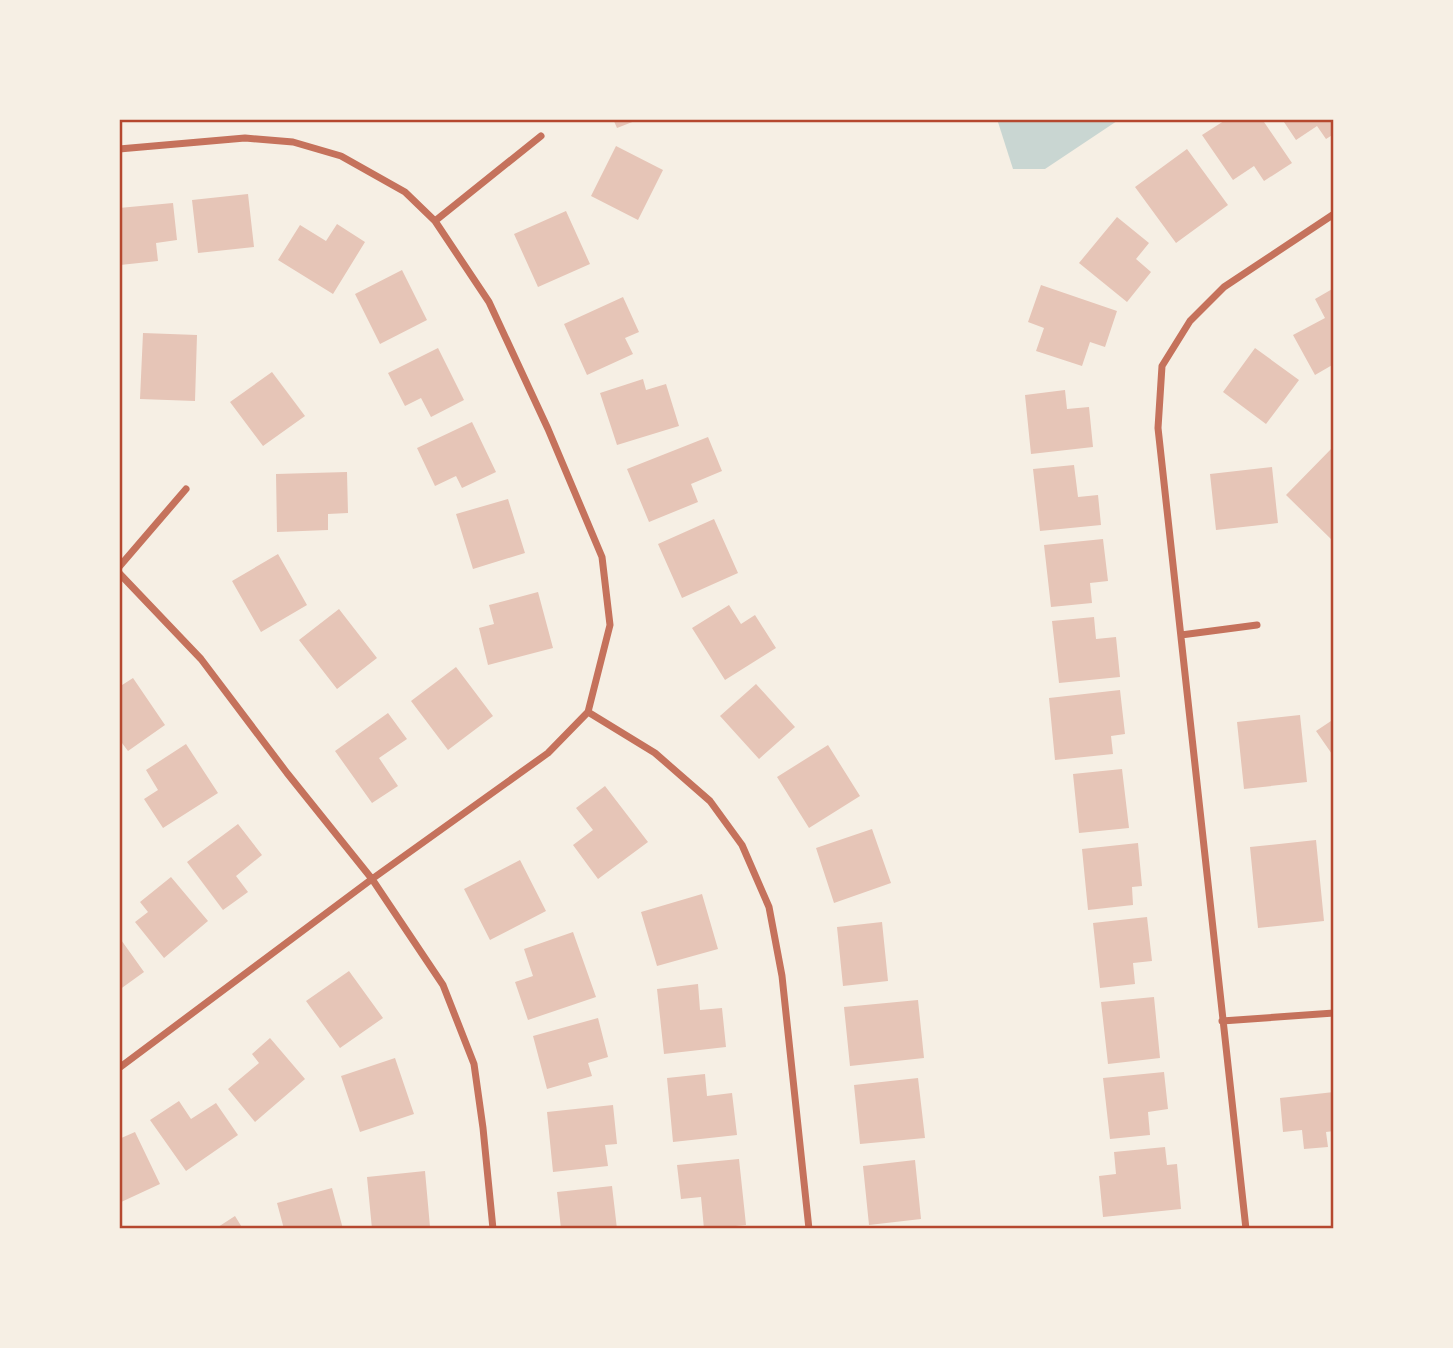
<svg xmlns="http://www.w3.org/2000/svg" width="1453" height="1348" viewBox="0 0 1453 1348" font-family="Lato,sans-serif">
<style>
.water{fill:#c9d6d2}
.building{fill:#e6c5b7}
.lines{fill:none;stroke-linecap:round;stroke-linejoin:round}
.minor{stroke:#c5725c;stroke-width:7}
.neatline{fill:none;stroke:#b5482f;stroke-width:2.5}
</style>
<rect width="100%" height="100%" fill="#f6efe4"/>
<!-- water -->
<path class="water" d="M997 119H1120L1045 169H1013Z"/>
<!-- building -->
<path class="building" d="M613 119H640L617 128Z
M1227 119H1262L1292 163 1264 181 1254 166 1233 180 1202 135Z
M1282 119H1334V134L1326 139 1317 126 1296 140Z
M616 146 663 170 638 220 591 196Z
M1187 149 1228 205 1176 243 1135 187Z
M248 194 254 247 198 253 192 200Z
M173 203 177 240 156 243 158 261 120 265 119 208Z
M566 211 590 264 538 287 514 234Z
M1117 217 1149 243 1136 259 1151 272 1127 302 1079 263Z
M337 224 365 242 333 294 278 260 300 225 326 241Z
M402 270 427 320 380 344 355 294Z
M1041 285 1117 311 1105 347 1090 342 1082 366 1036 351 1044 328 1028 322Z
M1334 288V364L1315 375 1293 335 1325 318 1315 299Z
M623 297 639 332 625 338 633 354 587 375 564 324Z
M143 333 197 335 195 401 140 399Z
M438 348 464 400 431 417 421 398 405 406 388 373Z
M1255 348 1299 380 1266 424 1223 392Z
M272 372 305 416 263 446 230 402Z
M643 379 646 390 666 384 679 426 617 445 600 393Z
M1065 390 1067 409 1089 407 1093 447 1031 454 1025 395Z
M472 422 496 472 462 488 456 476 435 486 417 448Z
M708 437 722 471 691 484 698 502 649 522 627 469Z
M1334 446V542L1286 495Z
M1074 465 1078 497 1098 495 1101 525 1040 531 1033 469Z
M1272 467 1278 523 1216 530 1210 474Z
M347 472 348 513 328 514V530L277 532 276 474Z
M508 499 525 553 473 569 456 514Z
M714 519 738 573 682 598 658 544Z
M1103 539 1108 581 1090 583 1092 603 1051 607 1044 545Z
M278 554 307 605 261 632 232 581Z
M538 592 553 648 488 665 479 628 494 624 489 605Z
M729 605 741 624 755 615 776 648 725 680 692 628Z
M339 609 377 658 337 689 299 640Z
M1094 617 1096 639 1116 637 1120 677 1059 683 1052 621Z
M456 667 493 716 448 750 411 701Z
M133 678 165 725 128 751 119 739V687Z
M756 684 795 727 759 759 720 716Z
M1120 690 1125 734 1111 736 1113 754 1055 760 1049 698Z
M388 713 407 739 379 758 398 786 372 803 335 751Z
M1300 715 1307 782 1244 789 1237 722Z
M1334 719V757L1316 731Z
M186 744 218 793 163 828 144 799 158 790 146 770Z
M828 745 860 796 809 828 777 777Z
M1122 769 1129 828 1079 833 1073 774Z
M605 786 648 842 598 879 573 845 593 830 576 808Z
M238 824 262 855 236 876 248 892 223 910 187 862Z
M872 829 891 883 834 903 816 848Z
M1316 840 1324 921 1258 928 1250 847Z
M1138 843 1142 886 1132 887 1133 905 1088 910 1082 849Z
M520 860 546 911 490 940 464 889Z
M171 877 208 921 164 958 135 922 148 912 140 902Z
M702 894 718 949 657 966 641 912Z
M1147 917 1152 961 1133 963 1135 984 1100 988 1093 923Z
M882 922 888 981 843 986 837 927Z
M573 932 596 997 528 1020 515 982 533 976 524 949Z
M119 937 144 972 119 990Z
M349 971 383 1018 340 1048 306 1001Z
M698 984 700 1010 722 1008 726 1047 664 1054 657 989Z
M1154 997 1160 1058 1108 1064 1101 1002Z
M918 1000 924 1058 850 1066 844 1007Z
M598 1018 608 1057 588 1063 592 1076 547 1089 533 1036Z
M270 1038 305 1079 255 1122 228 1089 259 1063 252 1054Z
M395 1058 414 1114 360 1132 341 1076Z
M1164 1072 1168 1109 1148 1112 1150 1135 1110 1139 1103 1078Z
M705 1074 707 1096 732 1093 737 1135 673 1142 667 1078Z
M918 1078 925 1138 860 1144 854 1085Z
M1334 1092V1131L1326 1132 1328 1147 1304 1149 1302 1130 1283 1132 1280 1098Z
M179 1101 191 1119 216 1103 238 1135 186 1171 150 1120Z
M613 1105 617 1144 605 1145 608 1166 553 1172 547 1112Z
M135 1132 160 1184 119 1203V1139Z
M1165 1147 1167 1165 1177 1164 1181 1209 1103 1217 1099 1176 1116 1174 1114 1152Z
M739 1159 746 1225 704 1229 701 1197 681 1199 677 1165Z
M915 1160 921 1219 869 1225 863 1166Z
M425 1171 430 1227 372 1229 367 1177Z
M612 1186 617 1229H561L557 1192Z
M332 1188 343 1229H284L277 1203Z
M235 1216 243 1229H215Z"/>
<g class="lines">
<!-- minor -->
<path class="minor" d="M119 149 245 138 293 142 341 156 405 192 435 221 489 302 548 429 602 557 610 625 588 712 548 753 372 879 119 1068
M435 221 541 136
M119 567 186 489
M119 573 201 659 287 773 372 879 443 985 474 1064 483 1128 493 1229
M1181 635 1257 625
M588 712 655 753 710 801 742 845 769 907 782 976 809 1229
M1222 1021 1334 1013
M1246 1229 1158 428 1162 366 1190 321 1224 287 1334 214"/>
</g>
<!-- border -->
<rect width="1453" height="1348" fill="none" stroke="#f6efe4" stroke-width="242"/>
<rect x="121" y="121" width="1211" height="1106" class="neatline"/>
</svg>
